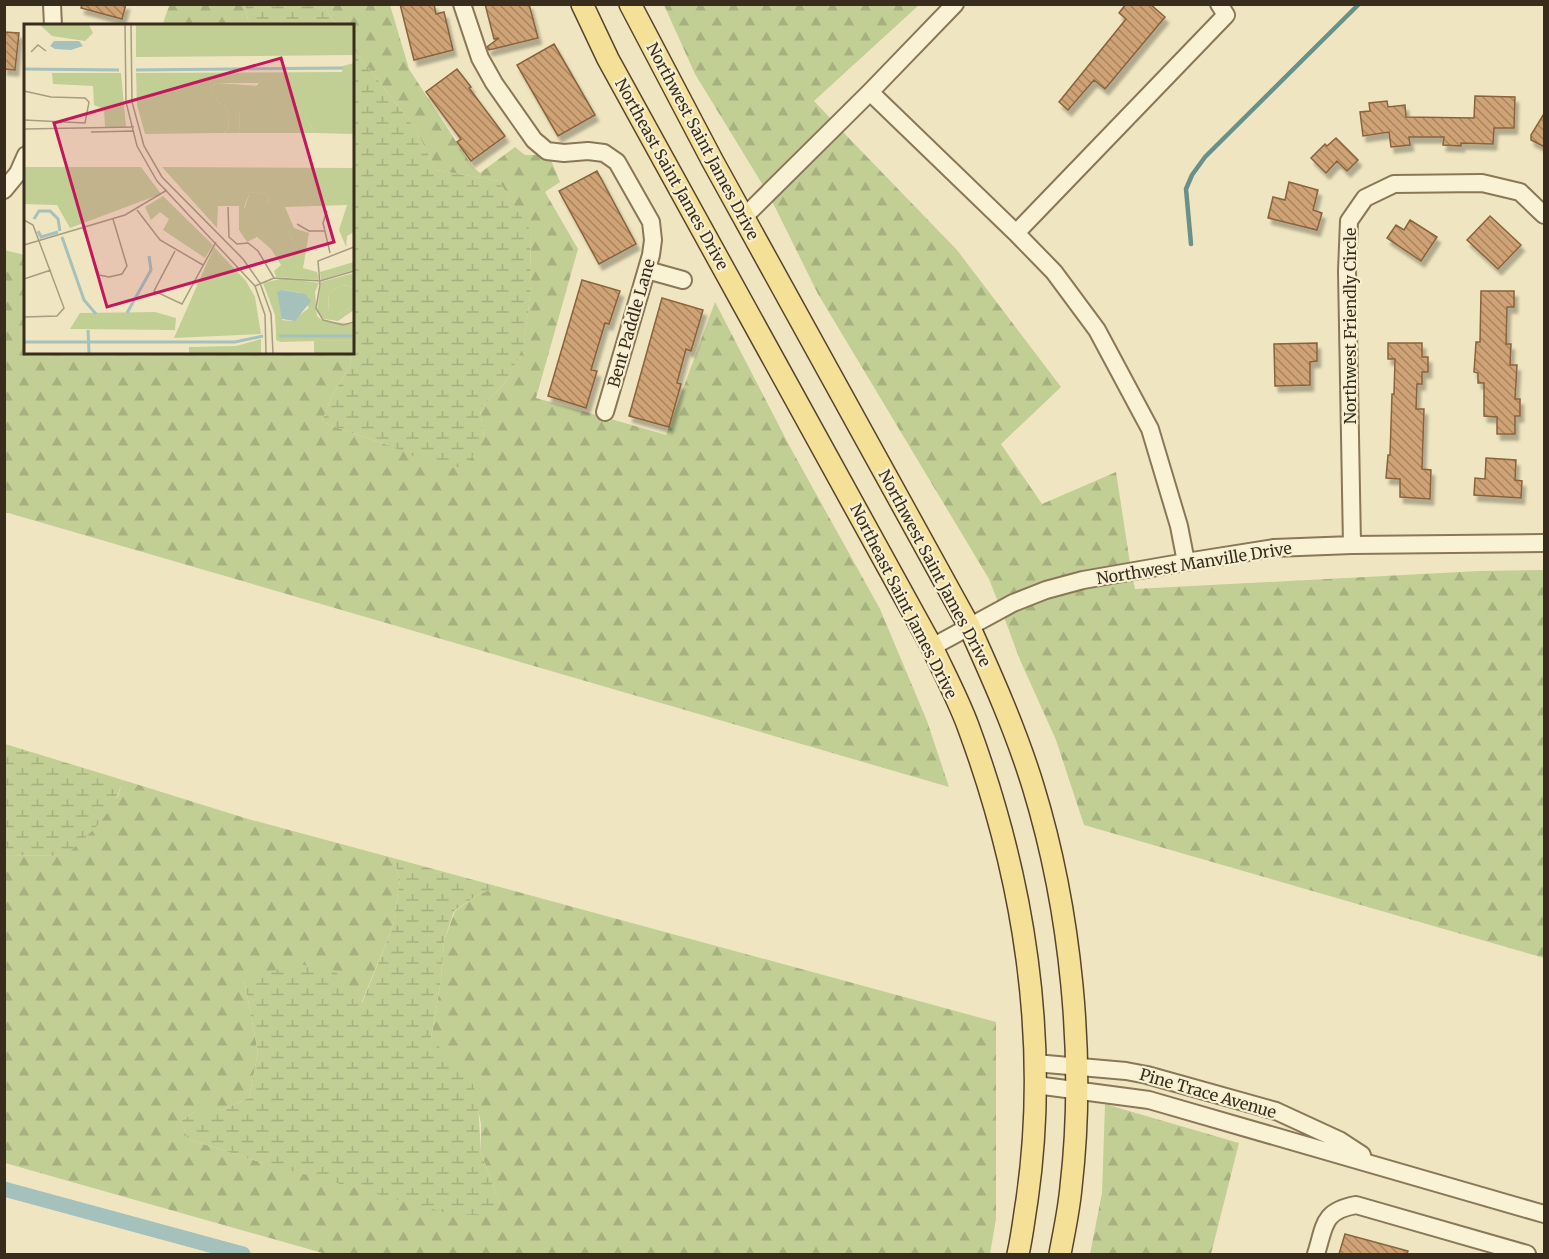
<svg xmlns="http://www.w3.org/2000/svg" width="1549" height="1259" viewBox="0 0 1549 1259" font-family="Merriweather,serif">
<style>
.forest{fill:url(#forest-firs)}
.wetland{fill:url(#wetland-marsh)}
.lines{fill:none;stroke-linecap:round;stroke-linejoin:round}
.stream{stroke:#6a908a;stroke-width:4.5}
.canal{stroke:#a4c1bc;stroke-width:15}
.building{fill:url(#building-back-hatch);stroke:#89633d;stroke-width:1.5;filter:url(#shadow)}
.minor-casing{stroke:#897758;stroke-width:20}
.major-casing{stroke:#57442c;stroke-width:24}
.minor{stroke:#faf2d4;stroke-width:16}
.major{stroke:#f4e097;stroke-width:21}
.labels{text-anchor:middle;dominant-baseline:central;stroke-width:4.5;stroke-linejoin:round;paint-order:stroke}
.street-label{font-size:16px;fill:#382d1d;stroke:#f6efd1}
.inset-river{fill:none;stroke:#a4c1bc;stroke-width:3}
.inset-road{fill:none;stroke:#a69c7f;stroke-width:1.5}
.view{fill:#c2185b;fill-opacity:0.15;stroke:#c2185b;stroke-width:3}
.inset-edge{fill:none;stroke:#382d1d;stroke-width:3}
</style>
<defs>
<pattern id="forest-firs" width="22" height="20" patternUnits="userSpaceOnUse" patternTransform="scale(1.5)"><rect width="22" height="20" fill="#c1ce94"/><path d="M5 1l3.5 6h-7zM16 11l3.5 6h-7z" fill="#a7b17f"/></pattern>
<pattern id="wetland-marsh" width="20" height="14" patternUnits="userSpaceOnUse" patternTransform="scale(1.5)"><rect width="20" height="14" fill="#c1ce94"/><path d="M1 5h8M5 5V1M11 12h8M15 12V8" fill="none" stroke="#a7b17f"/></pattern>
<pattern id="building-back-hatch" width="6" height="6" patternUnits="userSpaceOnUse" patternTransform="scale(1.5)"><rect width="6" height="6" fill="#cfa375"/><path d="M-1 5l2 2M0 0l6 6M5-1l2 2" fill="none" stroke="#a9855f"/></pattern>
<filter id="shadow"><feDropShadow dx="3.5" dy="6" stdDeviation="1.5" flood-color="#0004"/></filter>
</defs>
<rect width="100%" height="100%" fill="#efe6c1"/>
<!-- forest -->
<path class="forest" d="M172 4 245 5 249 25 162 26 169 6Z
M322 5H390L409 69 472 166 480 173 515 147 525 155H539L551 160 560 182 545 192 578 249 536 398 596 415V417L610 422 611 419 666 435 715 302 790 447 880 609 927 721 949 787 5 512 4 250 25 255 26 352 351 353 350 366 332 396 322 421 335 427 388 445 484 438 480 409 505 383 524 345 531 287 530 231 499 181 436 170 415 128 353 48 352 26 337 25Z
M664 5H919L814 101 832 120 764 187 695 74Z
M842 131 957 250 1061 387 1001 444 1042 504 1116 472 1130 563C1084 571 1040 580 998 602L989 579 818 294 772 201Z
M1544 570V958L1084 825 1056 740 1020 660 1004 617C1045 596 1088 587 1133 580L1135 589 1479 571Z
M123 780 248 819 393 858 400 879 393 926 361 1004 244 979 258 1052 249 1098 219 1111H196L181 1121 188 1139 260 1162 500 1204 481 1153V1124L473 1084 431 1039 441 980 444 941 455 911 473 898 496 886 996 1022V1219L990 1254H326L5 1163 4 855 65 856 118 796Z
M1105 1104 1239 1143 1211 1254H1090L1102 1193Z"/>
<!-- wetland -->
<path class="wetland" d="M245 5H322L337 25H249Z
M353 48 415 128 436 170 499 181 530 230 531 287 524 346 505 383 480 409 484 438 466 466 442 469 388 445 335 427 322 421 332 396 350 366 351 353 352 352Z
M5 744 123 780C113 815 91 833 65 856L5 855Z
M393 858 496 886 473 898 454 911 444 941 441 980 431 1038 473 1084 478 1101 481 1153 500 1204 495 1216 450 1214 260 1162 188 1139 181 1121 196 1111H219L249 1098 258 1052 244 979 298 964 334 970 362 1003 393 926 400 879Z"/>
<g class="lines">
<!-- stream -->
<path class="stream" d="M1191 244 1186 189 1192 175 1205 157 1359 4"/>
<!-- canal -->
<path class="canal" d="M4 1189 243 1254"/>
</g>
<!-- building -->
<path class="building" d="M82 4H126L122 19 81 8Z
M400 4H434L436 14 444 12 453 50 414 60Z
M485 4H529L538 38 489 50 487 47 499 38 494 39Z
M1126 4H1150L1165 17 1105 89 1094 80 1068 110 1059 102 1126 19 1119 13Z
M4 32 19 33 15 70 4 69Z
M554 44 595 115 558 136 517 65Z
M457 69 471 87 469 88 505 136 471 161 457 142 461 139 426 92Z
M1475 96 1515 97 1514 128H1494L1493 144 1461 143V146L1443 145 1444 137H1409L1410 145 1391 147 1389 132 1363 136 1360 112 1370 111 1369 103 1387 101 1388 107 1405 105 1406 117 1474 118Z
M1545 112V147L1531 140V135Z
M1336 138 1358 160 1347 171 1337 161 1326 173 1311 158 1325 144 1327 146Z
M597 171 636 244 599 264 559 191Z
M1289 182 1318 190 1313 210 1322 213 1317 230 1268 218 1273 197 1285 200Z
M1490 216 1521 245 1498 269 1467 240Z
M1410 220 1437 237 1421 261 1387 238 1396 225 1404 230Z
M582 280 620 291 609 324 605 323 591 370 597 371 586 408 548 396Z
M1481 291H1514V307H1507L1506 344H1511L1510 365H1517L1515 399H1520V416H1515V434H1497V417L1484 416V383H1478V373L1474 372 1476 342H1480Z
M662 298 703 310 691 351 686 349 677 383 681 384 669 427 629 416Z
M1317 343V361L1310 362V385L1275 386 1274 344Z
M1388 343H1422V357H1428V372H1422V384H1417L1416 409H1424L1422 469 1431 470 1430 499 1400 497V479L1386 478 1388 455H1390L1392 394H1394L1395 359H1388Z
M1486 458 1516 460 1515 480 1522 481 1521 498 1474 495 1475 478 1485 479Z
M1345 1234 1408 1251 1407 1254H1339Z"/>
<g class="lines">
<!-- minor casing -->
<g class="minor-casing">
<path id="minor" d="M52 4 53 26
M462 4 480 58 494 83 534 140 547 151 564 153 588 151 604 153 617 162 651 222 653 240 651 255 605 412
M870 92 1016 233 1054 272 1097 330 1150 429 1179 526 1186 562
M4 190 18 173 26 155
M744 217 870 92 955 4
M1016 233 1226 15 1219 4
M647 270 683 280
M1352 545 1347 271 1349 221 1365 198 1394 184 1482 183 1520 192 1544 215
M932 647 1013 603 1046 590 1083 580 1186 562 1274 548 1352 545 1544 543
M1035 1063 1126 1071 1147 1075 1276 1111 1339 1140 1362 1155
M1036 1085 1149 1100 1544 1214
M1316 1254C1325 1226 1322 1211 1356 1205L1527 1254"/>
</g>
<!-- major casing -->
<g class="major-casing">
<path id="major" d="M582 4 608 59 932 647C944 673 958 699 968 726 1024 877 1050 1040 1027 1200 1024 1218 1022 1237 1018 1254
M630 4 712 160 969 626C993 679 1016 731 1033 786 1071 910 1086 1058 1071 1187 1069 1210 1064 1232 1060 1254"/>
</g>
<!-- minor -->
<use href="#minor" class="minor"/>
<!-- major -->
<use href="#major" class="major"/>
</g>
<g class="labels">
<!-- street labels -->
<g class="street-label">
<text transform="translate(703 141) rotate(62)">Northwest Saint James Drive</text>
<text transform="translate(672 174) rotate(61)">Northeast Saint James Drive</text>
<text transform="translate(631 323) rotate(-74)">Bent Paddle Lane</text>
<text transform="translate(1350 326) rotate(-90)">Northwest Friendly Circle</text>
<text transform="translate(1194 563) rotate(-9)">Northwest Manville Drive</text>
<text transform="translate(935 568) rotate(62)">Northwest Saint James Drive</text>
<text transform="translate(904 601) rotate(63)">Northeast Saint James Drive</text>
<text transform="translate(1208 1093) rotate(16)">Pine Trace Avenue</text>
</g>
</g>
<!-- overview -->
<g transform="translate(24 24)">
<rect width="330" height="330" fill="#efe6c1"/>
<path d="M112 1H330V31L112 33ZM330 39V110L291 109 280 92 259 109H216L215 86 228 75 227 68 235 59H193L186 63 195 79 203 84 205 104 200 109 121 110 113 81 112 49 318 48 319 42ZM28 49H97L102 103H81L80 85 70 81 69 62 29 60ZM0 143H117L137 170 46 204 33 181 0 180ZM138 143 330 144V208L323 212 322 223 315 206 323 181 261 183 270 204 285 209 279 244 293 248 295 256 252 253 250 247 257 241 247 225 233 213 223 218 215 206V182H194L193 204ZM226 168 245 170 244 183 264 206 273 226 264 232 239 211 220 183ZM139 172 189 221 181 234 139 206 145 195 136 188 127 196 121 183ZM190 223 222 257 231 273 237 310 150 314ZM330 238V246L297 256 296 248ZM330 249V263L318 261 305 268 304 286 314 291 330 281V286L314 297 300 295 293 288 297 258ZM260 254 295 259 291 268 293 292 299 297 330 300V309H252L251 291 239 259ZM258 266 276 269 285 284 268 297 258 296ZM237 315V329H165V323L212 322ZM330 316V329H290V317Z" fill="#c1ce94" fill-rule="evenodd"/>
<path d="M16 1H65L69 9 61 17 28 12ZM193 59 236 62 228 68 233 85 220 90 215 87 216 109H200L205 104 203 84 195 79 186 63ZM280 92 291 109H259L265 95ZM226 168 245 170 244 183 255 187 276 232H264L239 212H229L223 207 219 189ZM318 261 330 263V281L314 291H304L305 268ZM131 288 152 294 151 306 46 305 56 289ZM252 309H330V316L256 318 252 316Z" fill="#c1ce94"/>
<path d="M30 17H55L59 22 47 26 31 25 26 22ZM258 266 281 270 287 277 271 297 258 295 253 268Z" fill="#a4c1bc"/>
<path class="inset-river" d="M0 45 95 46M112 46 319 44M10 195 15 187H26L34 195 36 207M14 207 17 213 34 208M38 213 60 276 72 290M103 289 127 246 125 232M64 306 65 329M255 312H330M0 318H211L239 312"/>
<path class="inset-road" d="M101 1 102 78 113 122 133 157 231 262 241 291 242 329M107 1 108 78 120 122 138 153 219 235 236 259 247 290 249 329M7 28 14 21 22 27M0 67 27 73 61 74 65 78 61 99 0 96M0 105 110 103M67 108 110 107M204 183 205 213 213 220 224 219 234 227 250 254M113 186 136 216 179 241M303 187 299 199 306 229M0 196 9 201 40 284 33 292 0 293M273 200 285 207H300M59 204 75 251 85 253 98 250 103 242 89 195M0 221 101 191 143 166M330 223 294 237 296 261 292 284 299 296 319 301 330 298M151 227 130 267 158 280 192 218M0 255 27 246M231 262 250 254 296 257 330 247"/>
<path class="view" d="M257 34 310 218 83 283 30 99Z"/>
<rect width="330" height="330" class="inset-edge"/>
</g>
<!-- border -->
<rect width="1549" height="1259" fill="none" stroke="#382d1d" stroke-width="12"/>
</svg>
